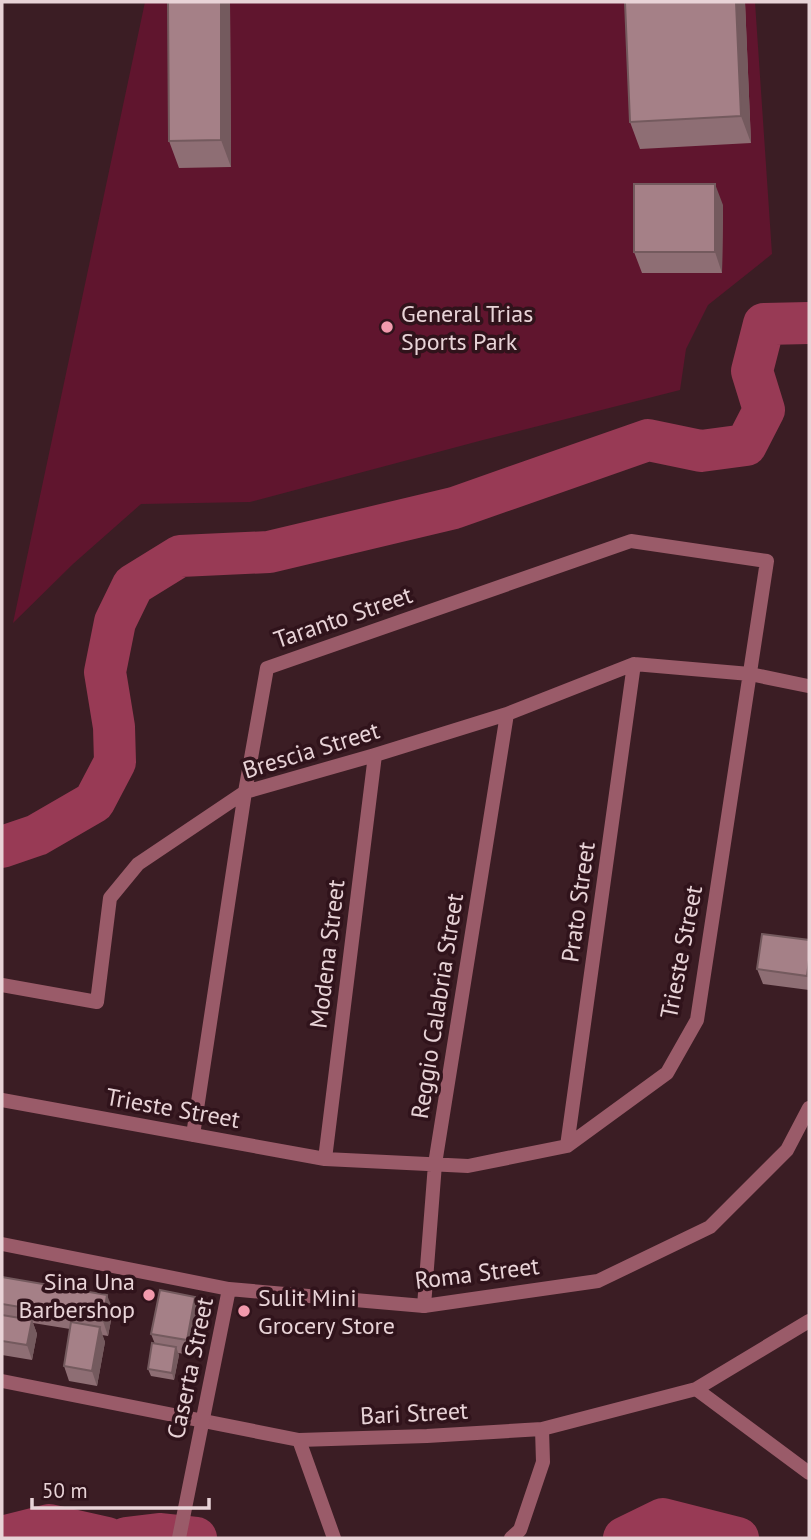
<svg xmlns="http://www.w3.org/2000/svg" width="811" height="1540" viewBox="0 0 811 1540" font-family="'PT Sans',sans-serif">
<style>
.green{fill:#60152e}
.lines{fill:none;stroke-linecap:round;stroke-linejoin:round}
.river{stroke:#983a55;stroke-width:42}
.minor{stroke:#9a5b69;stroke-width:14}
.tertiary{stroke:#9a5b69;stroke-width:14}
.wall{fill:#8e6e74}
.shaded-wall{fill:#745a5e}
.building{fill:#a58087;stroke:#745a5e;stroke-width:2}
.poi-dot{fill:#f29aad;stroke:#30131b;stroke-width:2.5}
.labels{text-anchor:middle;dominant-baseline:central;stroke-width:7;stroke-linejoin:round;paint-order:stroke}
.poi-label{font-size:24px;fill:#e8d3d7;stroke:#30131b;text-anchor:start}
.street-label{font-size:24px;fill:#e8d3d7;stroke:#30131b}
</style>
<rect width="100%" height="100%" fill="#3b1d24"/>
<!-- green -->
<path class="green" d="M145 2H755L772 254 708 305 686 349 680 390 483 440 250 502 141 504 73 564 13 623Z"/>
<g class="lines">
<!-- river -->
<path class="river" d="M2 847 37 835 94 802 115 762 114 727 105 672 115 622 133 585 180 556 269 552 454 508 648 440 701 451 746 445 764 410 752 371 764 324 809 323
M2 1537 49 1525 107 1538
M126 1538 159 1534 196 1538
M624 1538 663 1519 738 1538"/>
<!-- minor -->
<path class="minor" d="M2 985 97 1002 110 898 138 864 245 792 375 755 507 714 634 664 750 674 808 686
M2 1100 325 1159 468 1166 567 1146 667 1073 697 1020 767 561 631 541 267 668 245 792 193 1135
M567 1146 634 664
M325 1159 375 755
M424 1306 435 1164 507 714
M2 1381 299 1440 427 1436 542 1429 696 1389 809 1321
M696 1389 809 1473
M299 1440 334 1538
M511 1538 520 1530 543 1462 542 1429"/>
<!-- tertiary -->
<path class="tertiary" d="M2 1244 229 1289 424 1306 598 1281 710 1227 787 1150 809 1108
M179 1538 229 1289"/>
</g>
<!-- wall -->
<path class="wall" d="M168 2H230L231 167 179 168 169 141Z
M745 2 751 143 640 149 630 122Z
M723 205 722 273H642L634 252Z
M809 940V990L763 984 757 969Z
M2 1277 113 1310 108 1336 102 1335 105 1342 97 1386 69 1381 64 1366 70 1329 33 1323 37 1334 32 1360 2 1355Z
M195 1297 200 1311 192 1355 178 1353 179 1355 174 1380 151 1376 148 1369 155 1344 151 1334Z"/>
<!-- shaded-wall -->
<path class="shaded-wall" d="M221 2H230L231 167 221 140Z
M736 2H745L751 143 741 116Z
M715 184 723 205 722 273 715 252Z
M107 1295 113 1310 108 1336 103 1321Z
M195 1297 200 1311 192 1355 187 1340Z
M32 1320 37 1334 32 1360 27 1345Z
M100 1327 105 1342 97 1386 92 1371Z
M176 1347 179 1355 174 1380 172 1373Z"/>
<!-- building -->
<path class="building" d="M168 2H221V140L169 141Z
M625 2H736L741 116 630 122Z
M634 184H715V252H634Z
M762 934 809 940V960L807 976 757 969Z
M2 1277 107 1295 103 1321 2 1304Z
M160 1290 195 1297 187 1340 151 1334Z
M2 1315 32 1320 27 1345 2 1341Z
M71 1322 100 1327 92 1371 64 1366Z
M152 1343 176 1347 172 1373 148 1369Z"/>
<!-- markers -->
<g class="poi-dot">
<circle cx="387" cy="327" r="7"/>
<circle cx="149" cy="1295" r="7"/>
<circle cx="244" cy="1311" r="7"/>
</g>
<g class="labels">
<!-- poi labels -->
<g class="poi-label">
<text x="401" y="313">General Trias<tspan x="401" dy="28">Sports Park</tspan></text>
<text x="135" y="1281" text-anchor="end">Sina Una<tspan x="135" dy="28">Barbershop</tspan></text>
<text x="258" y="1297">Sulit Mini<tspan x="258" dy="28">Grocery Store</tspan></text>
</g>
<!-- street labels -->
<g class="street-label">
<text transform="translate(343 617) rotate(-19)">Taranto Street</text>
<text transform="translate(311 750) rotate(-17)">Brescia Street</text>
<text transform="translate(578 902) rotate(-82)">Prato Street</text>
<text transform="translate(681 952) rotate(-79)">Trieste Street</text>
<text transform="translate(327 954) rotate(-83)">Modena Street</text>
<text transform="translate(437 1006) rotate(-81)">Reggio Calabria Street</text>
<text transform="translate(173 1108) rotate(10)">Trieste Street</text>
<text transform="translate(477 1273) rotate(-7)">Roma Street</text>
<text transform="translate(190 1368) rotate(-78)">Caserta Street</text>
<text transform="translate(414 1413) rotate(-3)">Bari Street</text>
</g>
</g>
<!-- border -->
<rect width="811" height="1540" fill="none" stroke="#e8d3d7" stroke-width="7"/>
<!-- scale -->
<path d="M32 1498v10h177v-10" fill="none" stroke="#e8d3d7" stroke-width="3.5"/>
<text x="42" y="1498" font-size="21" fill="#e8d3d7" stroke="#30131b" stroke-width="5" paint-order="stroke">50 m</text>
</svg>
